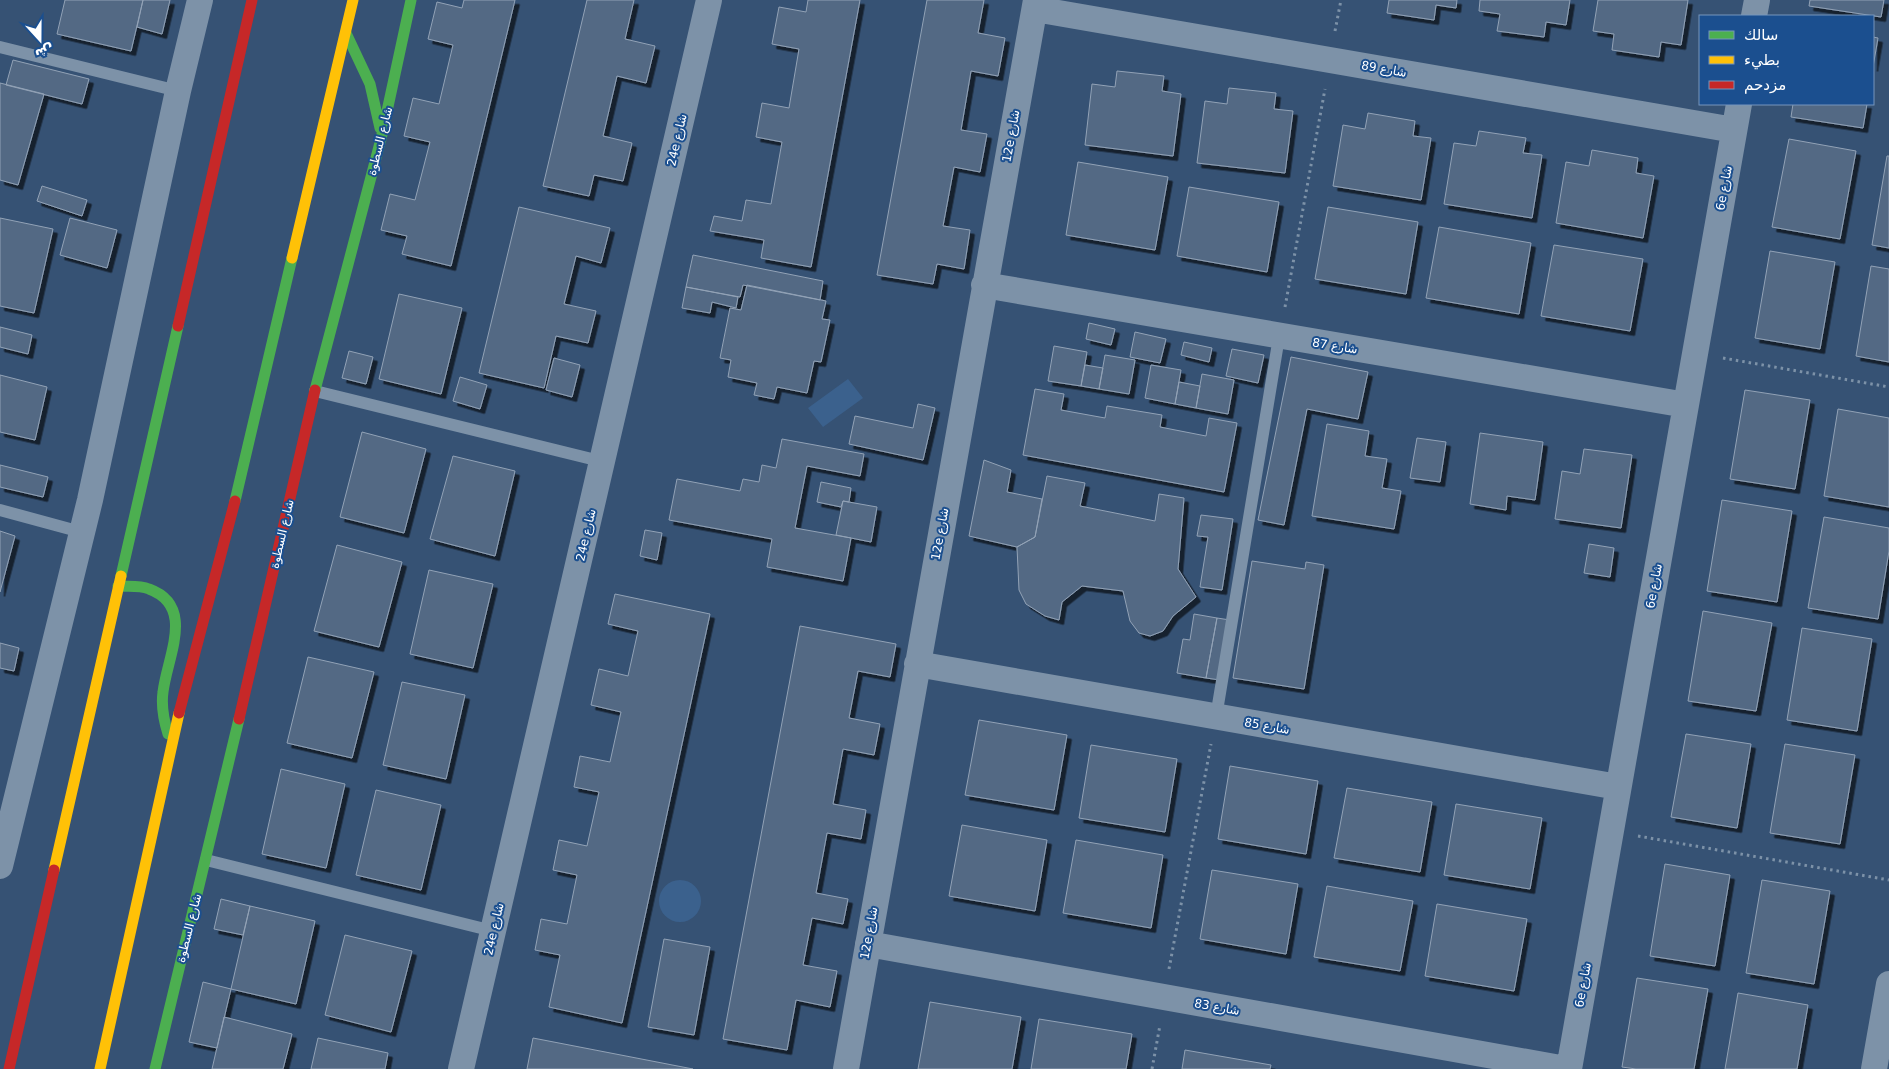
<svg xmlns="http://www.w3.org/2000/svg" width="1889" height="1069" viewBox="0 0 1889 1069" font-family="'DejaVu Sans',Cairo,sans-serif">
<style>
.water{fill:#3b618d}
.building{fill:#526984;stroke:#92a2b6;filter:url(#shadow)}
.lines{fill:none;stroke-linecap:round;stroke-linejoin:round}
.path{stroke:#7d92a8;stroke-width:3;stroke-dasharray:2.5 4;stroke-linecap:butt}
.lane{stroke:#7d92a8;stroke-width:12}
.street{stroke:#7d92a8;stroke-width:26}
.fast{stroke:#4caf50;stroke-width:11}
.slow{stroke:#ffc107;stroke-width:11}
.jam{stroke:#c62828;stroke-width:11}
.labels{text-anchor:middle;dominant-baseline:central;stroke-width:4;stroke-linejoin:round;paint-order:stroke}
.street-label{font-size:12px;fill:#fff;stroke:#1b4f8f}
</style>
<defs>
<filter id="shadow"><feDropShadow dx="4.5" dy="4.5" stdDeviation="0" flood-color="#0009"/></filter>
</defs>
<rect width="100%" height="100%" fill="#365274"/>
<!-- water -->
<path class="water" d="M848 379 863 398 823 427 808 408Z
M659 901a21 21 0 1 1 42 0a21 21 0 1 1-42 0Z"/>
<!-- building -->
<path class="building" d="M65 0H143L131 51 57 34Z
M143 0H170L162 34 137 27Z
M464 0H515L451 266 402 254 407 236 381 230 390 194 415 200 430 142 404 136 413 98 439 104 453 45 428 39 437 2 462 8Z
M587 0H634L625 39 655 46 646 83 617 76 603 136 632 143 623 181 594 175 589 196 543 186Z
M808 0H860L811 267 761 258 764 240 710 231 714 216 742 221 746 200 771 204 782 142 756 137 762 103 789 108 799 49 772 44 779 7 806 12Z
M927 0H984L978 33 1005 38 998 76 971 71 961 130 987 134 980 172 954 167 943 226 970 230 964 269 937 264 933 284 877 275Z
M1389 0H1457L1456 8 1436 5 1434 20 1387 13Z
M1480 0H1570L1566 25 1546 22 1544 37 1497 31 1500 14 1479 11Z
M1598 0H1688L1681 45 1661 42 1659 57 1612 50 1614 34 1593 31Z
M1810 0H1884L1881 17 1809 6Z
M1873 37 1878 38 1873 67Z
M13 60 89 79 82 104 6 85Z
M1117 71 1164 76 1162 91 1181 94 1173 156 1085 145 1092 84 1115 87Z
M0 83 44 94 18 185 0 180Z
M1229 88 1276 93 1274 109 1293 111 1285 173 1197 163 1205 101 1227 104Z
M1793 104H1867L1863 128 1791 117Z
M1368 113 1415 121 1413 136 1431 138 1421 200 1333 186 1343 125 1365 129Z
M1479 131 1526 138 1523 153 1542 155 1532 218 1444 204 1454 143 1476 146Z
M1789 139 1856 151 1840 239 1772 227Z
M1592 150 1638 158 1636 173 1654 176 1643 238 1556 223 1566 162 1589 166Z
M1887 156H1889V248L1872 245Z
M1078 162 1168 177 1155 250 1066 235Z
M42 186 87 200 82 216 37 201Z
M1189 187 1279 202 1267 272 1177 256Z
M519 207 610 228 601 263 576 256 564 304 596 311 588 343 556 336 544 388 479 373Z
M1328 207 1418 222 1406 294 1315 279Z
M0 218 53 229 34 313 0 306Z
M70 218 117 230 107 268 60 255Z
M1439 227 1531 243 1519 314 1426 298Z
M1554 245 1643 259 1630 331 1541 316Z
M1770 251 1835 262 1820 349 1755 338Z
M693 255 823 281 820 300 743 285 740 297 686 287Z
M1871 266 1889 269V362L1856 356Z
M747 285 826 301 822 319 830 320 821 362 814 361 807 393 777 387 774 399 754 395 757 383 728 377 731 360 720 358 730 308 741 310Z
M686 287 738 297 736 308 712 302 710 313 682 308Z
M399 294 462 308 441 394 379 379Z
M1089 323 1115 329 1111 345 1086 339Z
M0 327 32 335 28 354 0 347Z
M1135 332 1166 339 1160 363 1130 357Z
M1184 342 1212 348 1209 362 1181 355Z
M1054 346 1087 352 1081 386 1048 381Z
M1232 349 1264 355 1258 383 1226 376Z
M349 351 373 357 366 384 342 378Z
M1105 355 1135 360 1129 394 1099 389Z
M1291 357 1368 372 1358 419 1307 409 1284 525 1258 520Z
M554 358 580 365 572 397 546 390Z
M1085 365 1103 368 1099 389 1081 386Z
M1151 365 1181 370 1175 404 1145 398Z
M1202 374 1234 380 1228 414 1196 408Z
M0 375 47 387 35 440 0 432Z
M460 377 487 385 480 409 453 401Z
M1179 382 1200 386 1196 408 1175 404Z
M1035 389 1064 394 1061 410 1105 418 1107 406 1162 415 1160 427 1206 436 1209 418 1237 423 1224 492 1023 455Z
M1745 390 1810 400 1795 489 1730 479Z
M918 404 935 408 923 460 849 444 855 416 913 428Z
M1838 409 1889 418V507L1824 496Z
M1327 424 1369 431 1365 456 1387 459 1382 488 1401 491 1394 529 1312 516Z
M362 432 426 449 404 533 340 517Z
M1480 433 1543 442 1535 500 1507 496 1506 510 1470 504Z
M1417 438 1446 442 1440 482 1410 478Z
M782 439 864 454 860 476 807 466 795 528 851 538 843 581 767 567 772 539 669 520 677 479 740 491 743 479 759 482 762 465 776 468Z
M1584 449 1632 455 1621 528 1555 519 1562 471 1580 474Z
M453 456 515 471 495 556 430 539Z
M984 460 1011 470 1007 492 1042 499 1035 537 1017 547 969 536Z
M0 465 48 477 43 497 0 487Z
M1047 476 1085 483 1080 506 1155 521 1159 494 1184 498 1178 569 1196 597 1173 616 1163 631 1150 636 1139 633 1130 621 1123 591 1082 586 1062 602 1059 620 1045 616 1026 604 1019 590 1017 547 1035 537Z
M821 482 851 488 849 502 843 501 841 507 817 502Z
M1722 500 1792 511 1777 602 1707 591Z
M843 501 877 507 871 542 836 535Z
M1201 515 1233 519 1222 590 1200 587 1208 537 1197 536Z
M1824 517 1889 528V551L1878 619 1808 608Z
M645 530 662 533 657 560 640 556Z
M0 531 15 536 0 592Z
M1589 544 1614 548 1610 577 1584 573Z
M337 545 402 562 379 647 314 631Z
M1252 561 1305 569 1306 562 1324 565 1304 689 1233 678Z
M429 570 493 584 473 668 410 654Z
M615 594 710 614 622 1023 549 1007 560 955 535 950 541 919 567 924 577 875 553 870 559 840 587 846 599 792 574 787 580 756 610 762 621 712 591 705 599 669 628 676 638 631 608 624Z
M1703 611 1772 623 1756 711 1688 701Z
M1194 614 1217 618 1206 678 1177 673 1183 639 1190 640Z
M1217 618 1230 620 1220 680 1206 678Z
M800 626 896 644 890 677 858 671 849 718 880 724 874 755 843 749 833 804 866 810 861 839 827 833 816 893 848 899 843 924 812 918 803 965 837 971 830 1007 796 1000 787 1050 723 1039Z
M1802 628 1872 639 1857 731 1787 720Z
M0 643 19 648 14 671 0 668Z
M308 657 374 672 352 758 287 743Z
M402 682 465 695 446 779 383 765Z
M979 720 1067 735 1054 810 965 795Z
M1686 734 1751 744 1737 828 1671 817Z
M1785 744 1855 755 1840 844 1770 833Z
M1091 745 1177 759 1165 832 1079 818Z
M1230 766 1318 781 1306 854 1218 839Z
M281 769 345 784 326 868 262 854Z
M1347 788 1432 802 1420 872 1334 858Z
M376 790 441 805 421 890 356 875Z
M1456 804 1542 818 1530 889 1444 875Z
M962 825 1047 840 1035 911 949 896Z
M1076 840 1163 855 1151 928 1063 913Z
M1665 864 1730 875 1715 966 1650 956Z
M1212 870 1298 884 1286 954 1200 939Z
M1762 880 1830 891 1814 984 1746 973Z
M1327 886 1413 901 1400 971 1314 957Z
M221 899 250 906 243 935 214 929Z
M1437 904 1527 919 1514 991 1425 976Z
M250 906 315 921 296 1004 231 989Z
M345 935 412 951 391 1032 325 1015Z
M664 939 710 947 694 1035 648 1027Z
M1637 978 1708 989 1694 1069H1636L1622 1067Z
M203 982 231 989 217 1048 189 1042Z
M1738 993 1808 1005 1797 1069H1725Z
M930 1002 1021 1017 1012 1069H918Z
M224 1017 292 1034 283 1069H212Z
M1039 1019 1132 1034 1126 1069H1031Z
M318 1038 388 1053 385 1069H311Z
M533 1038 693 1069H527Z
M1185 1050 1271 1065 1270 1069H1182Z"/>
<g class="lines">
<!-- path -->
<path class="path" d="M1335 31 1341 0
M1285 307 1325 89
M1723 358 1889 387
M1638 836 1889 880
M1169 969 1211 744
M1152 1069 1160 1025"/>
<!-- lane -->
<path class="lane" d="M0 47 178 91
M315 391 604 462
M0 510 81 532
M1216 717 1279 337
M206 860 493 931"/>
<!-- street -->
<path class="street" d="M1035 9 1734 130
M1754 16 1757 0
M984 285 1686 405
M917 664 1618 787
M0 866 90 500 178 91 200 0
M868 944 1566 1069
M461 1069 709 0
M846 1069 1036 0
M1569 1069 1739 104
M1874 1069 1889 984"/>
<!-- fast -->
<path class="fast" d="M346 33 370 84 380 128
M315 390 381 139 411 0
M235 501 292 258
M121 576 178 326
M118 586C128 587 139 585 149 589 196 606 167 657 163 692 161 706 164 721 168 734
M155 1069 239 719"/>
<!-- slow -->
<path class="slow" d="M292 258 353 0
M54 870 121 576
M100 1069 179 713"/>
<!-- jam -->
<path class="jam" d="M178 326 252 0
M179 713 235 501
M239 719 315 390
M9 1069 54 870"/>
</g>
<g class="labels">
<!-- street labels -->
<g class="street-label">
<text transform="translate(1384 69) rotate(10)">شارع 89</text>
<text transform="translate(1011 136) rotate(-80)">12e شارع</text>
<text transform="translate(677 140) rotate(-77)">24e شارع</text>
<text transform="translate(380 141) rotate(-76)">شارع السطوة</text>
<text transform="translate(1724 188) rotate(-80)">6e شارع</text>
<text transform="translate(1335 346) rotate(9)">شارع 87</text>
<text transform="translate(282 534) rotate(-77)">شارع السطوة</text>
<text transform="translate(940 534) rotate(-80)">12e شارع</text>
<text transform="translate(586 535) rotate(-77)">24e شارع</text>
<text transform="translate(1654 586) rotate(-80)">6e شارع</text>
<text transform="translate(1267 726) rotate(10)">شارع 85</text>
<text transform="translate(189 928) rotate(-76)">شارع السطوة</text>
<text transform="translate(494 929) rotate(-77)">24e شارع</text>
<text transform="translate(869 933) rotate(-80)">12e شارع</text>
<text transform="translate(1583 985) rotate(-80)">6e شارع</text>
<text transform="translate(1217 1007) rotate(10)">شارع 83</text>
</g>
</g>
<!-- legend -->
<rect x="1699" y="15" width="175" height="90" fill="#1b4f8f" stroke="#7695bc"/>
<rect x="1709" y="31" width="25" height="8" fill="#4caf50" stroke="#7695bc"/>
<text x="1744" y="40" font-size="15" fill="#ffffff">سالك</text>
<rect x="1709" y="56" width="25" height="8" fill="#ffc107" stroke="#7695bc"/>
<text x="1744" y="65" font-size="15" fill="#ffffff">بطيء</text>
<rect x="1709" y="81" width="25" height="8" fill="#c62828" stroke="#7695bc"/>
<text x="1744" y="90" font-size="15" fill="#ffffff">مزدحم</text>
<!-- north arrow -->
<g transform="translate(40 40) rotate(159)" stroke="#1b4f8f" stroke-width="4" paint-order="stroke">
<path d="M0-4L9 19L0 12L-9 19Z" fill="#ffffff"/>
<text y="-8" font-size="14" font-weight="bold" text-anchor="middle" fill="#ffffff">ش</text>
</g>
</svg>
